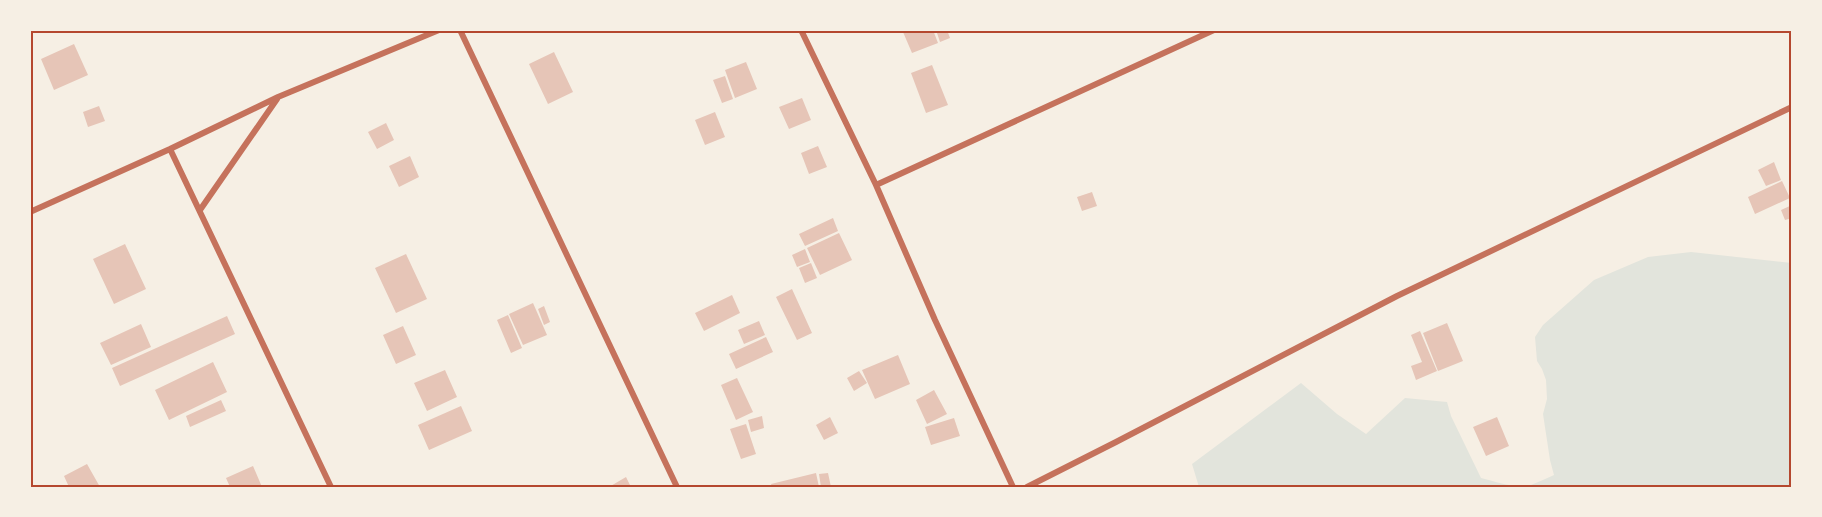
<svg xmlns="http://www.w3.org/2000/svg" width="1822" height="517" viewBox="0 0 1822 517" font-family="'Fira Sans',sans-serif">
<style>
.green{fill:#e2e4dc}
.building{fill:#e6c5b7}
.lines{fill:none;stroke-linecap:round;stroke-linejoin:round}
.minor{stroke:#c5725c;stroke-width:6}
.neatline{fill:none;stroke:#b5482f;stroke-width:2}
</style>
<rect width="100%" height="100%" fill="#f6efe4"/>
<!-- green -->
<path class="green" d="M1691 252 1792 263V487H1199L1192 464 1301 383 1337 414 1366 434 1405 398 1447 402 1451 416 1481 478C1497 482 1515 489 1531 485 1539 482 1547 478 1554 475L1550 460 1543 414 1547 399 1546 380 1542 369 1537 361 1535 337 1543 325 1594 280 1648 257Z"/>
<!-- building -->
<path class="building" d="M909 30H933L938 43 912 53 903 32Z
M936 30H947L950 38 940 42Z
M74 44 88 75 54 90 41 59Z
M554 52 573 92 548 104 529 64Z
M746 62 757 89 735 98 725 70Z
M932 65 948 105 926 113 911 73Z
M725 76 733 99 722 103 713 80Z
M802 98 811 120 789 129 779 107Z
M99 106 105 121 88 127 83 112Z
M715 112 725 137 705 145 695 120Z
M386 123 394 140 377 149 368 132Z
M818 146 827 167 809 174 801 153Z
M410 156 419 177 399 187 389 166Z
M1774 162 1781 180 1766 186 1758 170Z
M1782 181 1790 198 1755 214 1748 197Z
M1092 192 1097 206 1082 211 1077 197Z
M1792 205V218L1785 220 1781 210Z
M833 218 838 231 805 246 799 234Z
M839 233 852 260 820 275 807 248Z
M125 244 146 289 114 304 93 259Z
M805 249 810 262 797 267 792 255Z
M406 254 427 299 396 313 375 268Z
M811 263 817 278 805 283 799 268Z
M792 289 812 333 797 340 776 297Z
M732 295 740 313 704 331 695 313Z
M533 303 547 335 523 345 509 314Z
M544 306 550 322 544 325 538 309Z
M508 315 522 348 511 353 497 320Z
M227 316 235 334 120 386 112 368Z
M759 321 765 335 744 344 738 330Z
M1447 323 1463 361 1438 371 1423 333Z
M141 324 151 347 111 365 100 343Z
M403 326 416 355 396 364 383 335Z
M1420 331 1437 371 1416 380 1411 366 1422 362 1411 335Z
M766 337 773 352 736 369 729 354Z
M898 355 910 384 875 399 862 370Z
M213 362 227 392 169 420 155 390Z
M445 370 457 397 427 411 414 383Z
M859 371 867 383 854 391 847 378Z
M737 378 753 412 736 420 721 385Z
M934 390 947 414 927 424 916 400Z
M221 400 226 411 190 427 186 416Z
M461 406 472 431 429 450 418 425Z
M762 416 764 428 751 432 748 420Z
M830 417 838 433 824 440 816 425Z
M1497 417 1509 446 1486 456 1473 427Z
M954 418 960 436 931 445 925 427Z
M746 424 756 454 741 459 730 429Z
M87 464 100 487H69L64 476Z
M253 466 262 487H230L226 478Z
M816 473 819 487H772L771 484Z
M828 473 831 487H821L819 474Z
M626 477 631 487H609Z"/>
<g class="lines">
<!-- minor -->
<path class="minor" d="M460 30 677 487
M801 30 876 185 935 320 1013 487
M170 149 331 487
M876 185 1214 30
M200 210 277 99
M30 212 170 149 278 97 439 30
M1027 487 1116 442 1397 296 1792 107"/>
</g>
<!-- border -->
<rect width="1822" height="517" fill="none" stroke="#f6efe4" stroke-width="63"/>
<rect x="32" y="32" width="1758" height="454" class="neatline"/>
</svg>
